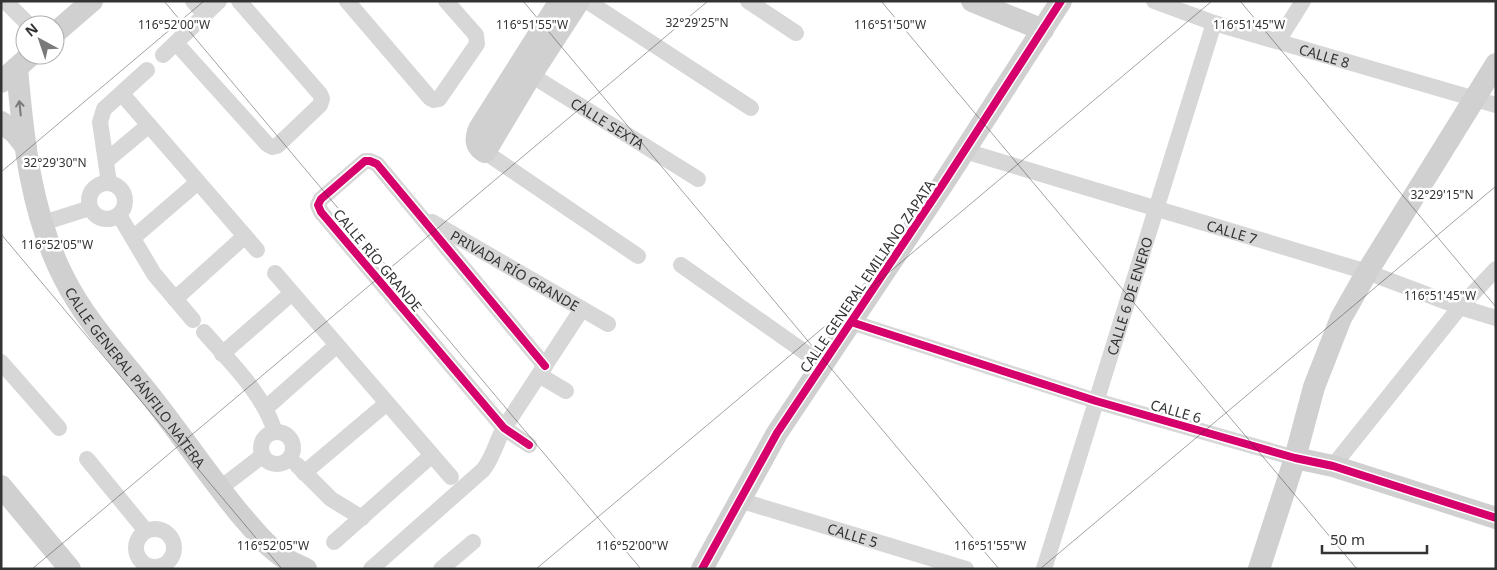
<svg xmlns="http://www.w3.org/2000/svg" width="1497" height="570" viewBox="0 0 1497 570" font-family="'Noto Sans',sans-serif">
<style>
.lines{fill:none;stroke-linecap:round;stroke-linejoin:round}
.street{stroke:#d7d7d7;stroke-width:16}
.secondary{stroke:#d0d0d0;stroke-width:22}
.cycleway-casing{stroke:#fff;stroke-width:11}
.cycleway{stroke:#d6006c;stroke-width:8}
.oneway{stroke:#7a7a7a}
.ticks{fill:none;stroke:#333;stroke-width:1;stroke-opacity:0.45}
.labels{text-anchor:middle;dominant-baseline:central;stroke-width:5;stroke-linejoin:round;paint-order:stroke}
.street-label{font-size:14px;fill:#333;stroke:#fff}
.ticks-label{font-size:12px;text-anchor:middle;fill:#333;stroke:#fff;stroke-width:5;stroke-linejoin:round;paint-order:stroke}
</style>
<rect width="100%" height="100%" fill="#fff"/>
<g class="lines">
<!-- street -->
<g class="street">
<path d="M193 1 205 15"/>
<path d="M347 1 430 98 434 100 439 99 477 44 476 35 446 1"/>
<path d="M587 1 751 108"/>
<path d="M748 1 796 33"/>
<path id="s1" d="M1154 1 1214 23 1496 105"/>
<path d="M7 3 29 25"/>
<path d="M1278 41 1303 1"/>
<path d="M176 43 267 144 272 147 277 146 320 105 322 99 320 94 239 1"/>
<path d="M163 55 219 1"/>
<path id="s2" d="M523 70 698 179"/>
<path d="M122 94 257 250"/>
<path id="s3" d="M965 151 1367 272 1460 307 1496 318"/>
<path d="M485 152 638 256"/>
<path d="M106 161 149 125"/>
<circle cx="107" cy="201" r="18"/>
<path d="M109 183 100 122 104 109 147 70"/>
<path d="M119 215 154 274 193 320"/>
<path id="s4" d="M432 222 608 324"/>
<path d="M43 223 90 208"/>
<path d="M133 238 198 182"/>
<path d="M681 265 823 365"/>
<path d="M275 273 451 477"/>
<path d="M175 299 245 236"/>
<path d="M851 322 1096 401 1295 458"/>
<path d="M204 332C230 362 263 393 275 432"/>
<path d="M222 354 292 293"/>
<path d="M1 362 59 428"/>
<path d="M539 375 566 391"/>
<path d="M266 408 337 345"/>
<circle cx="277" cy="448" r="16"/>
<path d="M529 445 504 428 321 212 318 205 321 199 365 161H370L377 164 545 366"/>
<path d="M87 459 146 531"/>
<path d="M297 465 331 499 362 518"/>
<path d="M1333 466 1460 307 1496 269"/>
<path d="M304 473 387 403"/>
<path d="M219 489 262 456"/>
<path id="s5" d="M739 500 966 569"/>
<circle cx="155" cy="548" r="19"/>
<path d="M334 542 432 455"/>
<path d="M371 569 483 470C493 458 496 442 504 428L582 309"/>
<path d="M441 569 473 542"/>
<path id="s6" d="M1044 569 1214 23"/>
</g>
<!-- secondary -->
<g class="secondary">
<path d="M560 1 479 129C475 139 475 146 485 152L531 75 579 1"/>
<path d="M972 1 1043 30"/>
<path d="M55 33 92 1"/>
<path id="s7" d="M17 68C23 139 31 214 64 278 85 320 119 356 149 394 180 433 208 475 240 514 254 530 268 548 286 559 292 563 300 566 306 569"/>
<path d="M1 82 31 55"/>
<path d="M1 122 15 133 26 147"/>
<path d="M1295 458 1333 466 1496 518"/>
<path d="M1 486 70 569"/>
<path d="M702 569 777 433 943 184 1061 1"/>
<path d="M1259 569 1295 458 1314 387 1341 318 1367 272 1496 64"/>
</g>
<!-- cycleway casing -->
<g class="cycleway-casing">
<path id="cycleway" d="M851 322 1096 401 1295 458 1333 466 1496 518
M529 445 504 428 321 212 318 205 321 199 365 161H370L377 164 545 366
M702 569 777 433 943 184 1061 1"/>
</g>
<!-- cycleway -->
<use href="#cycleway" class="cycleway"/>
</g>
<!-- one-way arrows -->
<defs><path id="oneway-shaft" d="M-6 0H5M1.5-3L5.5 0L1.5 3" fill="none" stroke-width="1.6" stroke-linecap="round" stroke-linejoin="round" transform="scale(1.25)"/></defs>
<use class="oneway" href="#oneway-shaft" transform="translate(20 108) rotate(-96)"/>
<!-- ticks -->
<path class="ticks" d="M164 1 641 569M523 1 999 569M881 1 1357 569M1240 1 1496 307M1 172 204 1M1 234 282 569M32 569 708 1M536 569 1212 1M1040 569 1496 186"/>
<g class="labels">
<!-- street labels -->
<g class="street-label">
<text stroke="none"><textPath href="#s1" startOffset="179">CALLE 8</textPath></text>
<text stroke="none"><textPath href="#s2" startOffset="100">CALLE SEXTA</textPath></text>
<text stroke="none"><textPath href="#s3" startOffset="279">CALLE 7</textPath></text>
<text transform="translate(378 260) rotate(50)">CALLE RÍO GRANDE</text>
<text stroke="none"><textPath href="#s4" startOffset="96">PRIVADA RÍO GRANDE</textPath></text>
<text transform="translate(867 276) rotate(-56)">CALLE GENERAL EMILIANO ZAPATA</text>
<text stroke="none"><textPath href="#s6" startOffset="286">CALLE 6 DE ENERO</textPath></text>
<text stroke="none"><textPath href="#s7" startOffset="339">CALLE GENERAL PÁNFILO NATERA</textPath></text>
<text transform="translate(1176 411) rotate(16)">CALLE 6</text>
<text stroke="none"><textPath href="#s5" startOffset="119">CALLE 5</textPath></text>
</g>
</g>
<g class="ticks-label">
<text x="697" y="27">32°29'25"N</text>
<text x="174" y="29">116°52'00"W</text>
<text x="532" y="29">116°51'55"W</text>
<text x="890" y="29">116°51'50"W</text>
<text x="1249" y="29">116°51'45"W</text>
<text x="55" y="167">32°29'30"N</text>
<text x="1442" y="199">32°29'15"N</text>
<text x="57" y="249">116°52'05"W</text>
<text x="1440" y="300">116°51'45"W</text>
<text x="273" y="550">116°52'05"W</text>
<text x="632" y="550">116°52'00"W</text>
<text x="990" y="550">116°51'55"W</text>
</g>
<!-- border -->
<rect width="1497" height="570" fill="none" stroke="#333333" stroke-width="5"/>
<!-- north arrow -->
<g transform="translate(40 40) rotate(320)"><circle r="24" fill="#ffffff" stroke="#adadad"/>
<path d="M0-4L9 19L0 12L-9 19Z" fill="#7a7a7a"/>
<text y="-8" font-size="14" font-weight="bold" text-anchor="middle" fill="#333333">N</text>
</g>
<!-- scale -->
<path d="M1322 545v8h105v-8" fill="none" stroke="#333333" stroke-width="2.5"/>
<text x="1330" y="545" font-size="15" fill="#333333" stroke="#ffffff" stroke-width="4" paint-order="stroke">50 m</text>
</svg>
